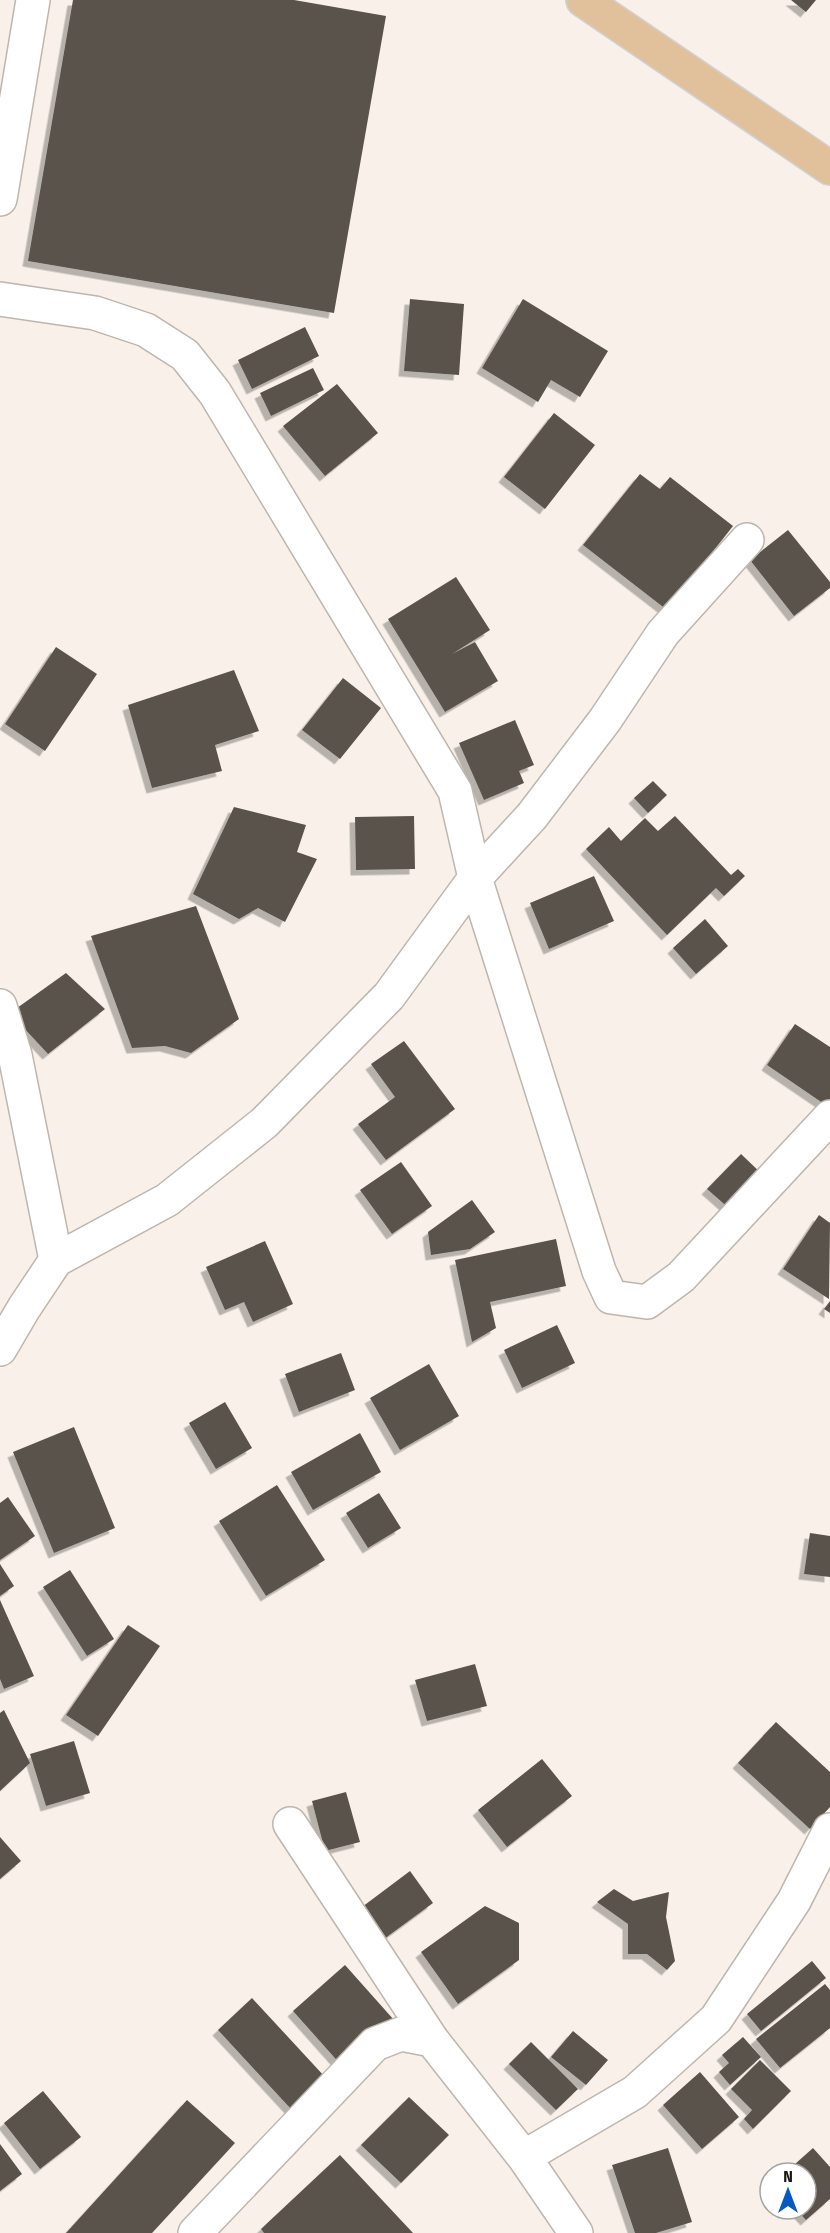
<svg xmlns="http://www.w3.org/2000/svg" width="830" height="2233" viewBox="0 0 830 2233" font-family="'Fira Sans Condensed',sans-serif">
<style>
.building{fill:#5a534c;filter:url(#shadow)}
.lines{fill:none;stroke-linecap:round;stroke-linejoin:round}
.minor-casing{stroke:#bdb6ae;stroke-width:36}
.major-casing{stroke:#d1d1d0;stroke-width:36}
.minor{stroke:#fff;stroke-width:33}
.major{stroke:#e1c19b;stroke-width:33}
</style>
<defs>
<filter id="shadow"><feDropShadow dx="-5.5" dy="5.5" stdDeviation="0" flood-color="#0004"/></filter>
</defs>
<rect width="100%" height="100%" fill="#f9f1e9"/>
<!-- building -->
<path class="building" d="M73 0H294L386 16 334 313 28 261Z
M791 0H816L806 12Z
M410 299 464 304 459 375 404 371Z
M523 299 608 351 580 397 551 380 538 402 482 368Z
M305 327 319 356 252 389 238 360Z
M313 368 324 390 271 416 260 393Z
M337 384 378 433 325 476 283 426Z
M554 413 595 445 545 509 504 477Z
M640 474 660 489 670 477 733 526 667 610 583 545Z
M788 530 830 582V588L794 616 750 560Z
M456 577 490 630 452 654 475 642 498 681 445 712 388 619Z
M56 647 97 674 45 751 5 724Z
M234 670 259 731 215 745 222 771 152 788 128 705Z
M343 678 381 708 340 759 302 730Z
M515 720 534 765 519 771 524 783 484 800 459 743Z
M653 781 667 795 648 813 634 798Z
M234 807 306 825 297 852 317 859 285 922 258 908 239 919 193 894Z
M414 816 415 869 356 870 355 817Z
M675 816 731 875 738 869 745 876 724 896 716 888 667 935 586 849 609 827 621 841 645 818 658 831Z
M594 876 614 921 549 949 530 903Z
M196 906 239 1019 191 1053 165 1046 132 1048 91 936Z
M705 919 728 946 696 974 673 948Z
M66 973 105 1009 48 1054 10 1013Z
M795 1024 830 1047V1108L767 1065Z
M404 1041 455 1109 386 1160 358 1124 395 1097 371 1064Z
M741 1154 764 1176 731 1210 707 1189Z
M401 1162 432 1206 392 1234 360 1190Z
M472 1200 495 1232 470 1249 431 1255 428 1232Z
M819 1215 830 1223 829 1299 783 1269Z
M556 1239 566 1286 490 1302 496 1328 472 1342 455 1260Z
M265 1241 293 1304 253 1322 244 1302 225 1310 206 1267Z
M830 1301V1313L824 1309Z
M557 1325 575 1363 522 1388 504 1350Z
M341 1353 355 1390 299 1412 285 1374Z
M429 1364 459 1416 400 1450 370 1398Z
M225 1402 252 1448 216 1469 189 1423Z
M74 1427 115 1528 54 1553 13 1452Z
M360 1433 381 1472 313 1510 291 1472Z
M277 1485 325 1560 266 1596 219 1521Z
M379 1493 401 1528 368 1548 346 1513Z
M8 1497 35 1536 0 1560V1503Z
M810 1533 830 1536V1577L804 1574Z
M0 1564 14 1586 0 1596Z
M70 1570 114 1639 87 1656 43 1587Z
M0 1600 34 1676 4 1689 0 1679Z
M128 1625 160 1646 98 1736 66 1715Z
M475 1664 487 1706 427 1721 415 1680Z
M4 1710 30 1763 0 1791V1713Z
M776 1722 830 1772V1807L810 1829 738 1763Z
M74 1741 90 1793 46 1806 30 1754Z
M542 1759 572 1796 507 1847 478 1810Z
M346 1792 360 1842 325 1851 312 1801Z
M0 1837 21 1861 0 1879Z
M410 1871 433 1903 384 1939 362 1907Z
M614 1889 633 1901 669 1892 666 1917 675 1961 667 1970 647 1954H628V1924L597 1902Z
M485 1906 519 1923V1960L458 2004 421 1952Z
M812 1961 826 1978 761 2031 747 2014Z
M345 1965 394 2020 342 2066 293 2011Z
M825 1984 830 1990V2028L780 2068 756 2039Z
M252 1998 325 2077 291 2109 218 2030Z
M573 2031 608 2060 586 2085 551 2057Z
M743 2037 761 2057 730 2085 719 2072 729 2063 722 2055Z
M531 2042 578 2089 556 2110 509 2064Z
M760 2060 791 2091 753 2129 744 2119 752 2110 731 2089Z
M700 2072 739 2117 702 2149 663 2105Z
M43 2091 81 2137 40 2169 4 2123Z
M409 2097 449 2135 401 2183 361 2145Z
M187 2100 235 2143 152 2233H66Z
M0 2144 22 2174 0 2191Z
M668 2148 692 2222 656 2233H635L612 2165Z
M813 2148 830 2167V2199L806 2220 796 2209H806V2173H785Z
M340 2155 413 2233H264L261 2229Z"/>
<g class="lines">
<!-- minor casing -->
<g class="minor-casing">
<path id="minor" d="M0 199 33 0
M0 299 95 313 146 330 185 355 215 393 455 791 475 878 389 996 264 1123 167 1200 56 1260 24 1308 0 1349
M747 540 663 633 605 720 532 816 475 878 599 1271 611 1297 647 1302 681 1277 830 1117
M0 1006 15 1055 56 1260
M290 1824 432 2040
M524 2157 635 2092 716 2019 794 1901 830 1830
M195 2233 375 2044 401 2034 432 2040 524 2157 576 2233"/>
</g>
<!-- major casing -->
<g class="major-casing">
<path id="major" d="M583 0 830 168"/>
</g>
<!-- minor -->
<use href="#minor" class="minor"/>
<!-- major -->
<use href="#major" class="major"/>
</g>
<!-- north arrow -->
<g transform="translate(788 2191)"><circle r="28" fill="#ffffff" stroke="#a4a3a2" stroke-width="1.5"/>
<path d="M0-4.5L10 22L0 15L-10 22Z" fill="#0658c2"/>
<text y="-9" font-size="16" font-weight="bold" text-anchor="middle" fill="#1b1816">N</text>
</g>
</svg>
